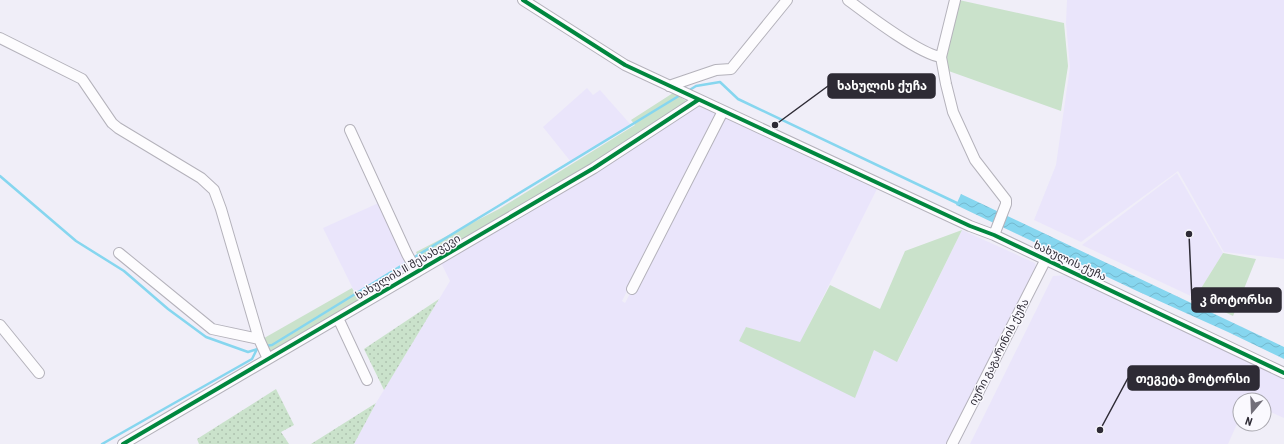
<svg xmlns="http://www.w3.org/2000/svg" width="1284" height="444" viewBox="0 0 1284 444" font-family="'Roboto Condensed','Noto Sans Georgian',sans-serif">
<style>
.built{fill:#eae5fb}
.green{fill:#cae2cb}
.garden{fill:url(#garden-dots)}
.water{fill:url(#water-waves)}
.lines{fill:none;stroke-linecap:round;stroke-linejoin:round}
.stream{stroke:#86d6ef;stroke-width:2.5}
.minor-casing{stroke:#b4b2bb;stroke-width:12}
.minor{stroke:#fdfcfe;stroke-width:10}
.cycleway-casing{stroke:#faf9fe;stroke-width:6}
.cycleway{stroke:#00873e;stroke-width:4}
.labels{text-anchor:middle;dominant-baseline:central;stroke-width:3;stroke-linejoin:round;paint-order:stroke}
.street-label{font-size:11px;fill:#2e2b35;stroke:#faf9fe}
.leader{fill:none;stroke:#2e2b35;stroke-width:1.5}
.callout-dot{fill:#2e2b35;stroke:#faf9fe;stroke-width:1.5}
.callout{fill:#2e2b35;stroke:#2e2b35;stroke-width:1.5}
.callout-label{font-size:12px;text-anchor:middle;font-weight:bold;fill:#fff}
</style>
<defs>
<pattern id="garden-dots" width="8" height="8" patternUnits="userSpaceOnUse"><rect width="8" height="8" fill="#cae2cb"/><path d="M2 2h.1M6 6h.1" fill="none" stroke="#aec2af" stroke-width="1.8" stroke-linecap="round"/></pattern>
<pattern id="water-waves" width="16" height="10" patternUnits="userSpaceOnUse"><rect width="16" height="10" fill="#86d6ef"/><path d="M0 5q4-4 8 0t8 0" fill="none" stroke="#74b8ce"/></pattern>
</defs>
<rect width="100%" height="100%" fill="#f0eef8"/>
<!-- built -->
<path class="built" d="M1067 0H1284V259L1224 252 1178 171 1081 242 1034 220 1056 165 1070 67 1066 23Z
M587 88 593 95 600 90 631 125 571 162 543 127Z
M698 105 718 114 622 301 625 303 724 117 877 189 800 343 746 327 855 397 874 350 898 361 962 230 1035 263 1038 276 957 444H354L376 403 450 281 439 259Z
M1177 173 1223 253 1195 298 1082 245Z
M383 201 417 272 361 305 323 228Z
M1067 275 1284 378V418L1264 409V400H1240V417L1228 444H970L1053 276Z"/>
<!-- green -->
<path class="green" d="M959 0 1064 23 1068 66 1061 111 943 69Z
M673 93 688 102 593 168 422 265 416 252 499 209 635 125 631 120Z
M962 230 897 362 874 350 855 398 739 341 746 327 800 342 830 285 880 309 905 251Z
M1223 253 1256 259 1233 316 1195 298Z
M352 288 361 305 268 359 259 341Z"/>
<!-- garden -->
<path class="garden" d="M439 299 384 390 364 349Z
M276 389 294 425 281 432 289 444H199L197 439Z
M376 403 354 444H311Z"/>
<!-- water -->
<path class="water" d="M961 194 1284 347V359L1228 332 1137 291 956 205Z"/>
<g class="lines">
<!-- stream -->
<path class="stream" d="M688 91 696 86 720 82 738 99 959 204
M0 176 76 241 124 271 168 309 206 337 248 352 261 348
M413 258 682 94
M266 346 272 345 409 261
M102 444 252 359 257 349"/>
<!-- minor casing -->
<g class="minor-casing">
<path id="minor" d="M523 0 625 65 970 226 994 235 1284 373
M848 0C868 15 919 54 941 57
M955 0 941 57 946 84 953 112 975 160 1006 200V204L994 235
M0 38 82 79 112 123 118 128 201 178 214 190 221 209 259 339 268 359
M669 86 716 70 731 69 787 0
M350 130 407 254 417 272
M119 253 212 329 259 339
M632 289 723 111
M338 318 367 380
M0 325 39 373
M123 444 594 168 698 100
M952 444 1046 259"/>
</g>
<!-- minor -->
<use href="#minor" class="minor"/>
<!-- cycleway casing -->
<g class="cycleway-casing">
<path id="cycleway" d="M523 0 625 65 970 226 994 235 1284 373
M123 444 594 168 698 100"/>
</g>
<!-- cycleway -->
<use href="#cycleway" class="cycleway"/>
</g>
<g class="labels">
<!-- street labels -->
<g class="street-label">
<text transform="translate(1070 261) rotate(25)">ხახულის ქუჩა</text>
<text transform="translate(408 267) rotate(-30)">ხახულის II შესახვევი</text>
<text transform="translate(999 352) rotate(-63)">იური გაგარინის ქუჩა</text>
</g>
</g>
<!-- callouts -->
<path class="leader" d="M775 125L828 86M1189 234L1192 300M1100 430L1128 378"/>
<g class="callout-dot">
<circle cx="775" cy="125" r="4"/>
<circle cx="1189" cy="234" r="4"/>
<circle cx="1100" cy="430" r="4"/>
</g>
<g class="callout">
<rect x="828" y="74" width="107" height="24" rx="4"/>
<rect x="1192" y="288" width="89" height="24" rx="4"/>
<rect x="1128" y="366" width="131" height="24" rx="4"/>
</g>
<g class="callout-label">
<text x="882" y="90">ხახულის ქუჩა</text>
<text x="1236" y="304">კ მოტორსი</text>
<text x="1193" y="383">თეგეტა მოტორსი</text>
</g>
<!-- north arrow -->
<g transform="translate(1252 412) rotate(199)"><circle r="19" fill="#faf9fe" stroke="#a8a7ae"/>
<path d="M0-3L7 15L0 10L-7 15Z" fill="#726f79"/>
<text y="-6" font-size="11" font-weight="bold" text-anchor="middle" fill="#2e2b35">N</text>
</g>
</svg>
